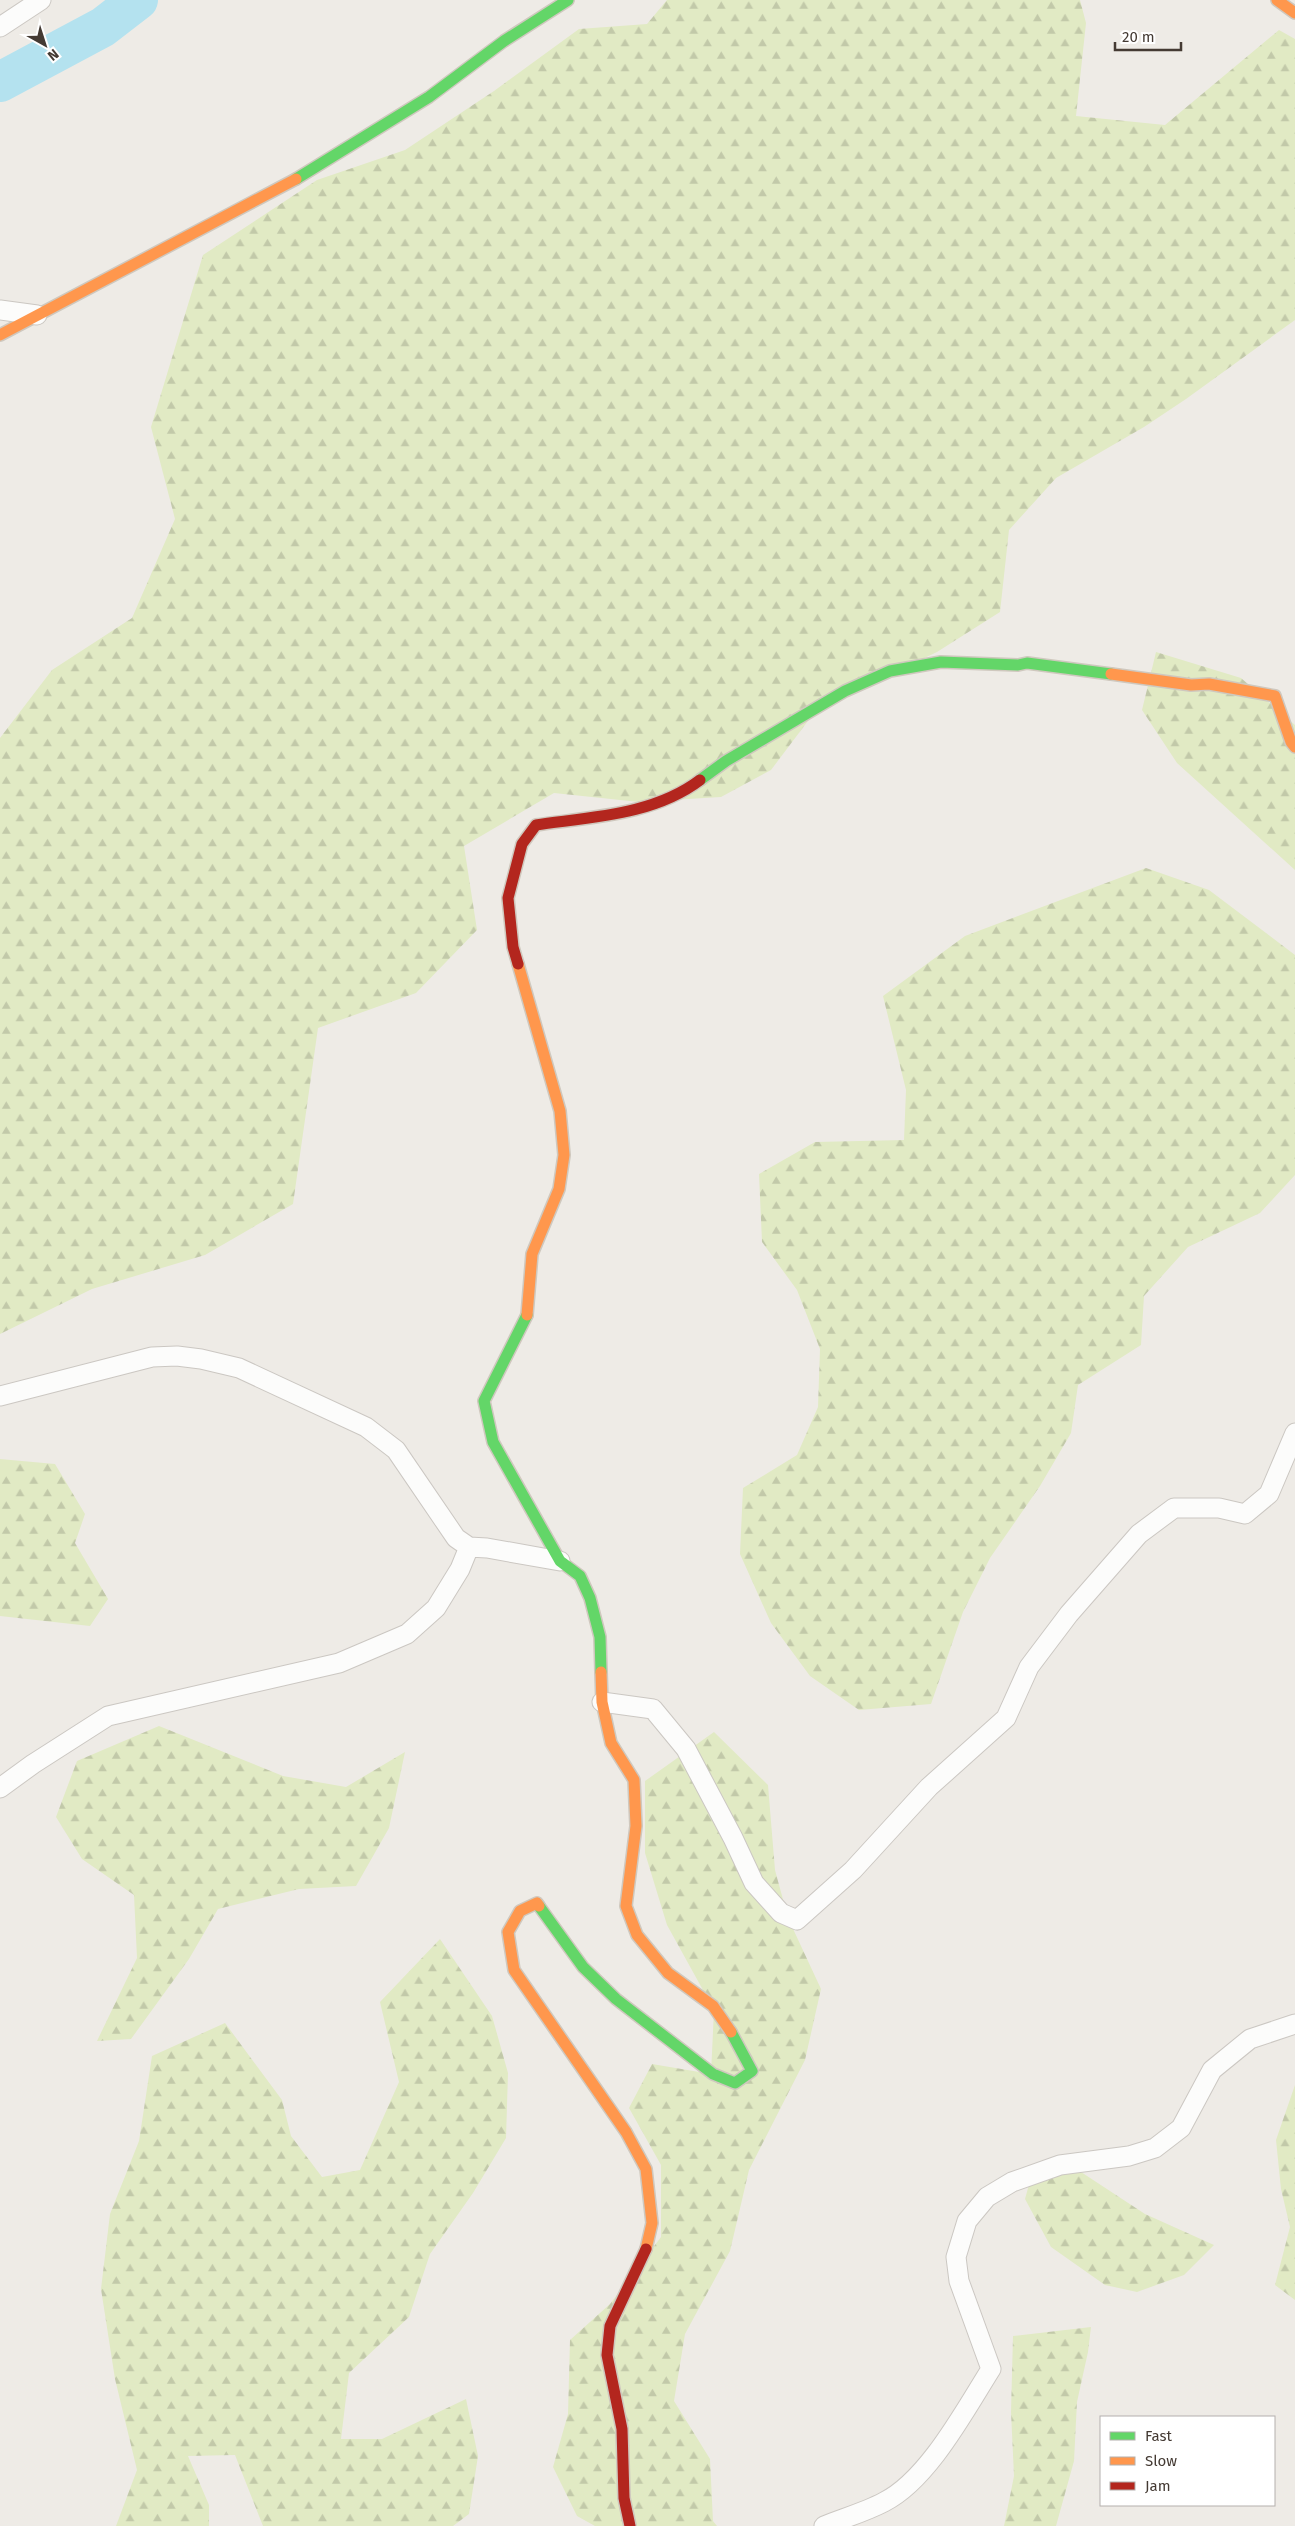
<svg xmlns="http://www.w3.org/2000/svg" width="1295" height="2526" viewBox="0 0 1295 2526" font-family="'Fira Sans',sans-serif">
<style>
.forest{fill:url(#forest-firs)}
.lines{fill:none;stroke-linecap:round;stroke-linejoin:round}
.river{stroke:#b4e2ef;stroke-width:40}
.street-casing{stroke:#cbc7c2;stroke-width:21}
.fast-casing{stroke:#cfc8be;stroke-width:14}
.slow-casing{stroke:#cfc8be;stroke-width:14}
.jam-casing{stroke:#cfc8be;stroke-width:14}
.street{stroke:#fcfcfb;stroke-width:19}
.fast{stroke:#63d668;stroke-width:11}
.slow{stroke:#ff974d;stroke-width:11}
.jam{stroke:#b3261e;stroke-width:11}
</style>
<defs>
<pattern id="forest-firs" width="22" height="20" patternUnits="userSpaceOnUse" patternTransform="scale(1.25)"><rect width="22" height="20" fill="#e1eac4"/><path d="M5 1l3.5 6h-7zM16 11l3.5 6h-7z" fill="#c2c9a9"/></pattern>
</defs>
<rect width="100%" height="100%" fill="#eeebe6"/>
<!-- forest -->
<path class="forest" d="M667 0H1080L1086 23 1076 116 1165 125 1279 30 1295 39V320L1186 399 1144 427 1056 478 1009 530 1000 612 937 652 817 709 771 770 721 797 639 802 554 793 464 846 477 930 416 993 318 1028 293 1204 205 1255 92 1289 0 1334V738L52 670 132 618 175 519 151 427 203 255 317 180 405 150 494 91 579 29 647 24Z
M1156 652 1241 678 1295 725V870L1177 763 1142 710Z
M1146 868 1209 890 1295 955V1175L1260 1213 1188 1247 1144 1296 1141 1345 1078 1385 1071 1433 1040 1486 990 1558 963 1612 931 1704 859 1710 810 1676 771 1623 740 1554 743 1488 797 1455 818 1407 820 1349 797 1290 762 1242 759 1174 815 1142 904 1140 906 1090 883 996 965 936Z
M0 1459 55 1464 85 1514 75 1543 108 1599 90 1626 0 1616Z
M159 1726 283 1776 346 1787 405 1752 389 1828 356 1886 299 1889 218 1909 189 1959 131 2039 97 2041 137 1958 134 1895 82 1859 56 1817 77 1761Z
M714 1732 768 1785 775 1870 788 1918 821 1989 805 2060 749 2170 730 2251 685 2334 674 2401 710 2459 713 2521 717 2526H595L577 2516 553 2467 568 2414 570 2340 610 2304 661 2237V2165L629 2108 652 2064 711 2074 714 2010 667 1925 645 1853V1781Z
M440 1939 492 2016 508 2073 506 2138 473 2193 430 2254 409 2317 349 2373 341 2439H382L466 2399 478 2456 469 2514 453 2526H263L235 2455 188 2456 209 2505V2526H116L137 2470 115 2379 101 2289 110 2214 139 2141 152 2056 225 2023 282 2100 291 2136 322 2177 360 2170 399 2082 380 2002Z
M1295 2085V2300L1275 2285 1290 2227 1281 2189 1276 2140Z
M1033 2170 1081 2172 1145 2214 1214 2245 1184 2275 1137 2292 1105 2285 1051 2247 1025 2199Z
M1091 2327 1088 2352 1077 2402 1074 2461 1056 2526H1004L1014 2476 1011 2412 1013 2336Z"/>
<g class="lines">
<!-- river -->
<path class="river" d="M0 82 103 27 138 0"/>
<!-- street casing -->
<g class="street-casing">
<path id="street" d="M0 27 41 0
M0 310 37 315
M0 1396 152 1357 177 1356 201 1359 239 1368 366 1427 396 1450 456 1538 469 1547 487 1548 560 1561
M602 1702 653 1709 686 1749 733 1838 754 1883 781 1913 797 1920 853 1870 929 1787 1006 1718 1029 1667 1069 1614 1139 1534 1174 1508H1219L1245 1514 1269 1494 1295 1433
M0 1788 33 1764 108 1716 339 1663 407 1634 436 1608 460 1569 469 1547
M824 2526C844 2518 865 2512 884 2502 928 2480 965 2410 991 2369L959 2281 956 2257 967 2221 987 2197 1012 2182 1060 2165 1129 2156 1155 2148 1181 2128 1212 2070 1250 2039 1295 2024"/>
</g>
<!-- fast casing -->
<g class="fast-casing">
<path id="fast" d="M296 179 429 97 504 41 568 0
M700 780 726 761 845 691 890 671 941 662 1018 665 1027 663 1111 674
M527 1315 484 1401 493 1442 560 1561 580 1576 590 1598 600 1637 601 1672
M539 1906 583 1967 616 1999 713 2074 735 2083 752 2071 731 2032"/>
</g>
<!-- slow casing -->
<g class="slow-casing">
<path id="slow" d="M1277 0 1295 13
M0 335 296 179
M1111 674 1191 685 1209 684 1275 696 1291 742 1295 747
M518 964 560 1111 564 1155 559 1189 532 1254 527 1315
M601 1672 602 1702 611 1743 634 1780 636 1826 626 1906 637 1935 668 1973 713 2006 731 2032
M539 1906 537 1903 520 1911 508 1932 514 1970 626 2132 646 2169 652 2223 646 2249"/>
</g>
<!-- jam casing -->
<g class="jam-casing">
<path id="jam" d="M518 964 513 947 508 898 522 844 536 825C591 817 654 815 700 780
M630 2526 624 2498 622 2429 607 2355 610 2326 646 2249"/>
</g>
<!-- street -->
<use href="#street" class="street"/>
<!-- fast -->
<use href="#fast" class="fast"/>
<!-- slow -->
<use href="#slow" class="slow"/>
<!-- jam -->
<use href="#jam" class="jam"/>
</g>
<!-- legend -->
<rect x="1100" y="2416" width="175" height="90" fill="#ffffff" stroke="#b4b0ad"/>
<rect x="1110" y="2432" width="25" height="8" fill="#63d668" stroke="#b4b0ad"/>
<text x="1145" y="2441" font-size="15" fill="#443a33">Fast</text>
<rect x="1110" y="2457" width="25" height="8" fill="#ff974d" stroke="#b4b0ad"/>
<text x="1145" y="2466" font-size="15" fill="#443a33">Slow</text>
<rect x="1110" y="2482" width="25" height="8" fill="#b3261e" stroke="#b4b0ad"/>
<text x="1145" y="2491" font-size="15" fill="#443a33">Jam</text>
<!-- north arrow -->
<g transform="translate(45 45) rotate(141)" stroke="#ffffff" stroke-width="4" paint-order="stroke">
<path d="M0-4L9 19L0 12L-9 19Z" fill="#443a33"/>
<text y="-8" font-size="14" font-weight="bold" text-anchor="middle" fill="#443a33">N</text>
</g>
<!-- scale -->
<path d="M1115 42v8h66v-8" fill="none" stroke="#443a33" stroke-width="2.5"/>
<text x="1122" y="42" font-size="15" fill="#443a33" stroke="#ffffff" stroke-width="4" paint-order="stroke">20 m</text>
</svg>
